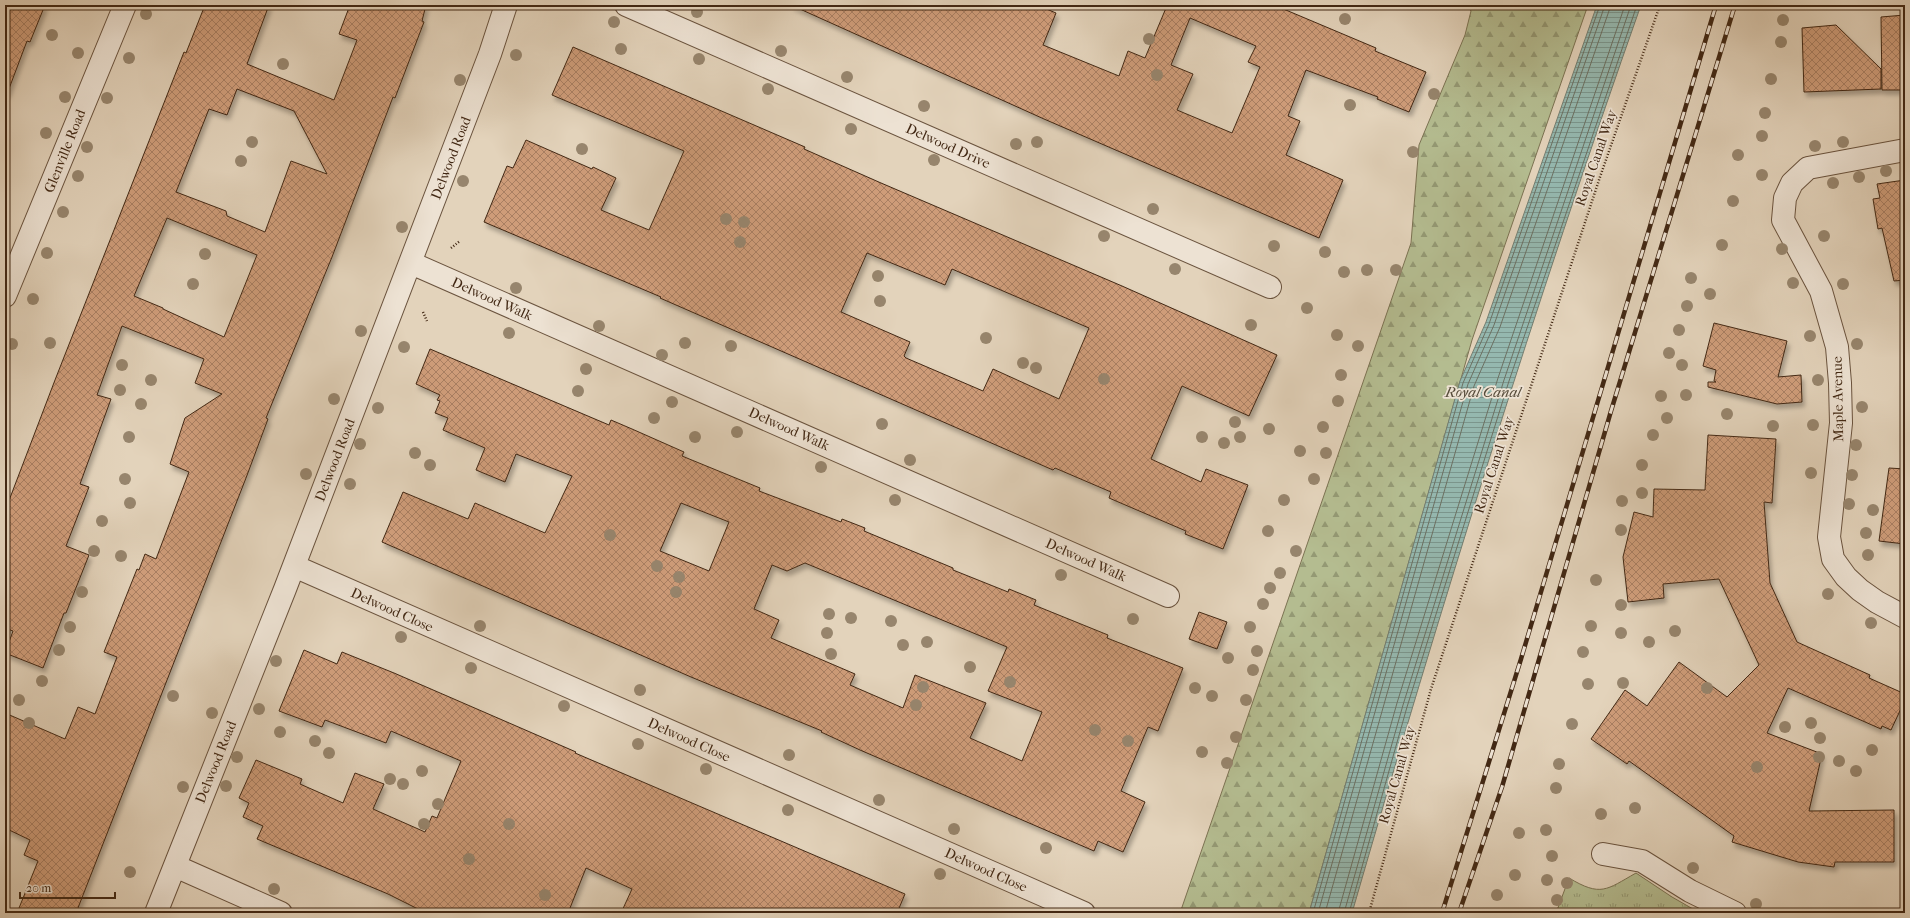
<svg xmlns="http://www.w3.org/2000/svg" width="1910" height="918" viewBox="0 0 1910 918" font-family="'IM FELL French Canon',serif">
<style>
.grass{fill:url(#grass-tufts);stroke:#7b7252}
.forest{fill:url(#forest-firs);stroke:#7b7252}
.water{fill:url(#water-rules);stroke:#747e71}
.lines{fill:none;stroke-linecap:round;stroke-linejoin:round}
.shore{stroke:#6c7062;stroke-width:1}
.building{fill:url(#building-cross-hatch);stroke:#422814;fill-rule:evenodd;filter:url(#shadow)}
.minor-casing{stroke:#6a533e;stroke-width:24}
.path{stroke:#422814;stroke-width:2.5;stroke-dasharray:1 2;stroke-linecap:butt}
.minor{stroke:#ede2d3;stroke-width:22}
.rail-casing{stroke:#422814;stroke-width:4.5}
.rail{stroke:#ede2d3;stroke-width:3;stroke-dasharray:9;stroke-linecap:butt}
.tree{fill:#97856d}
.labels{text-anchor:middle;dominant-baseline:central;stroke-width:3.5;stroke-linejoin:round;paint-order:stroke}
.street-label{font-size:14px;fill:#422814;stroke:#ede2d3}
.water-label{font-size:15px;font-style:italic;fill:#574c3b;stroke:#ede2d3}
</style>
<defs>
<pattern id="grass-tufts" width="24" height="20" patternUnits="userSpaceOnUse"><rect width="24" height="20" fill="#b4bc90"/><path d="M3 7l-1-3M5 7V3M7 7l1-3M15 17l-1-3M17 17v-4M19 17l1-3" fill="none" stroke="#949974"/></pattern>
<pattern id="forest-firs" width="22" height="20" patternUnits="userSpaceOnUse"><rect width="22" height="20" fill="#b4bc90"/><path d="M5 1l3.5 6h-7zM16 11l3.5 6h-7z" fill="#949974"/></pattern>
<pattern id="water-rules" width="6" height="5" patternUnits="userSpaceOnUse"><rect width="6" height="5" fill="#95b8af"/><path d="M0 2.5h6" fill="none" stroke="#7b968d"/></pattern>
<pattern id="building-cross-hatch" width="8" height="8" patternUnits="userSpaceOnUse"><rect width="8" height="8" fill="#ce9c79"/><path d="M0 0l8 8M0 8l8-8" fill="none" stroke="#a97f62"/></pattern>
<filter id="shadow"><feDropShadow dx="2.5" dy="4.5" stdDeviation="2" flood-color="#0004"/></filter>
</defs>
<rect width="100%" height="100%" fill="#e3d3bb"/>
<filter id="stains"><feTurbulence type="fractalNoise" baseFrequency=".005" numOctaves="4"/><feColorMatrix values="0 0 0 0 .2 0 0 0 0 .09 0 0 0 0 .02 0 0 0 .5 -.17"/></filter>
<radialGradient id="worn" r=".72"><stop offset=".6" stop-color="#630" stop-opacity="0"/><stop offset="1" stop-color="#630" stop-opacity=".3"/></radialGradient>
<!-- grass -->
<path class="grass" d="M1636 873 1672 897 1700 913H1556L1569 878C1601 897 1606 890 1636 873Z"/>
<!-- forest -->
<path class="forest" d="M1468 5H1588L1472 340 1309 913H1180L1411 243 1419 145 1465 35 1471 11Z"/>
<!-- water -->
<path class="water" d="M1597 5H1641C1535 305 1440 608 1352 913H1309L1460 381 1486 322Z"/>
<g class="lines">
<!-- shore -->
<path class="shore" d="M1313 913 1463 383 1489 324 1600 5
M1318 913 1468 384 1494 325 1605 5
M1325 913 1474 386 1500 327 1611 5
M1338 913 1397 703 1498 378 1625 5
M1344 913 1403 705 1504 380 1631 5
M1349 913 1407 707 1509 381 1637 5"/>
</g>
<!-- building -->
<path class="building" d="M5 5H45L30 42 27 41 7 94 5 93Z
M205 5H269L247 64 334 100 357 40 339 34 350 5H426L422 21 424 22 395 98 393 97 332 257 266 418 268 419 246 478 76 913H17L38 861 24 855 30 840 5 828V713L65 739 78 707 95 714 117 657 104 652 137 569 139 570 145 554 156 559 189 472 170 464 183 424 185 418 222 394 195 383 204 359 122 326 97 395 111 399 80 484 89 487 66 546 89 555 66 613H64L43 668 5 653 13 631 5 628V511L55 380 184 52 186 53ZM237 89 294 111 327 174 291 161 265 232 227 216 226 211 176 192 209 109 227 115ZM167 218 257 255 224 337 163 309V308L134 296Z
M791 5H1037L1056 13 1043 45 1119 76 1128 51 1145 58 1166 8 1160 5H1274L1376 48 1375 51 1426 72 1409 112 1377 99 1378 97 1306 70 1288 116 1300 121 1286 155 1343 180 1319 238 1044 119ZM1190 18 1256 46 1248 62 1260 67 1232 133 1177 110 1193 74 1171 65Z
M1905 15V90H1882L1881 17Z
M1836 25 1881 69V89L1804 92 1802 28Z
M573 47 805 147 804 149 881 183 1122 286 1277 355 1249 416 1182 386 1151 459 1201 482 1206 469 1248 485 1223 549 1185 534 1186 531 1109 498 1111 492 1055 468 1053 470 660 298 661 297 484 222 507 166 513 168 526 140 592 169 593 167 616 178 601 210 649 230 684 151 552 95ZM867 253 945 285 952 269 1089 328 1059 399 993 369 983 391 906 358 904 356 910 342 841 312Z
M1905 180V280L1894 281 1882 228 1878 229 1873 199 1880 198 1877 184Z
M1714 323 1787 341 1778 377 1801 375 1802 402 1777 404 1708 387V382H1716L1714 381 1716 370 1703 366Z
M430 349 609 425 611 420 632 429 684 452 682 456 760 488 759 491 841 522 842 519 865 528 864 531 953 568V570L1008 592 1009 589 1036 600 1034 605 1108 635 1107 638 1183 668 1158 731 1148 727 1121 791 1145 802 1123 852 1098 841 1094 851 860 750 821 732 822 731 691 677 382 542 403 492 468 519 475 503 545 533 572 476 516 454 505 482 476 470 485 448 443 430 448 418 435 413 440 401 437 400 440 395 416 384ZM681 503 729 522 709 571 660 551ZM805 563 1007 647 988 691 1042 712 1022 761 970 738 986 703 915 675 903 708 850 685 855 674 771 638 779 620 754 609 772 565 787 571Z
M1708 435 1776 439 1772 503 1764 502 1770 583 1797 642 1870 675 1869 678 1905 694V700L1891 730 1882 726 1881 729 1788 688 1767 733 1822 754 1809 811 1894 810V862H1835L1834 867 1798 862 1732 842 1734 836 1629 761 1627 764 1591 739 1625 690 1647 706 1679 662 1727 697 1759 665 1719 579 1663 584 1664 598 1628 602 1623 557 1634 512 1653 517 1654 489 1705 490Z
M1889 468 1905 469V544L1879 541Z
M1199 612 1227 622 1217 649 1189 639Z
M304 650 337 664 342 652 394 673 576 752 575 753 905 894 897 913H621L632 889 586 868 568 913H426L388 894 257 839 263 826 243 817 249 803 239 798 256 760 302 779 300 784 343 803 355 773 384 784 373 809 425 832 432 816 437 818 461 761 391 731 386 743 325 720 322 727 279 711Z"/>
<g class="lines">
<!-- minor casing -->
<g class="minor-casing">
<path id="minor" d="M626 5 1270 287
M1905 150 1808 168 1792 183 1785 198 1783 220 1821 291 1837 347 1840 383 1841 423 1829 537 1833 559 1846 577 1860 590 1877 602 1905 617
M411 263 1168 596
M5 296 125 5
M294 566 1084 913
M1603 854 1642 861 1690 891 1735 913
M175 866 281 913
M156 913 285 589 490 54 506 5"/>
</g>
<!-- path -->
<path class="path" d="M451 248 460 241
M423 312 427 321
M1369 913 1431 689 1600 177 1660 5"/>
<!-- minor -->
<use href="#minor" class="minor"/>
<!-- rail casing -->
<g class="rail-casing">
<path id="rail" d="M1442 913 1521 659 1716 5
M1459 913 1502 787 1611 411 1735 5"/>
</g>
<!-- rail -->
<use href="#rail" class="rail"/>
</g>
<!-- trees -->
<g class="tree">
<circle cx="697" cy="12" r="6"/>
<circle cx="146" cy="14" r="6"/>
<circle cx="1345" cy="19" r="6"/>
<circle cx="1783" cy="20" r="6"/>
<circle cx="614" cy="22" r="6"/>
<circle cx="52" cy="35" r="6"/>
<circle cx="1149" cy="39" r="6"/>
<circle cx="1781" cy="42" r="6"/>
<circle cx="621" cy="49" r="6"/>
<circle cx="781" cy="51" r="6"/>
<circle cx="78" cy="53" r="6"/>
<circle cx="516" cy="55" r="6"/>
<circle cx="129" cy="58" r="6"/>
<circle cx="699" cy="59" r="6"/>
<circle cx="283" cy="64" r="6"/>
<circle cx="1157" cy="75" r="6"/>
<circle cx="847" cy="77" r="6"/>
<circle cx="1771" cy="79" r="6"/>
<circle cx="460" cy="80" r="6"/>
<circle cx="768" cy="89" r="6"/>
<circle cx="1434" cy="94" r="6"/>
<circle cx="65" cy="97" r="6"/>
<circle cx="107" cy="98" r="6"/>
<circle cx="1350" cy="105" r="6"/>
<circle cx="924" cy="106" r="6"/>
<circle cx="1765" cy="113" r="6"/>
<circle cx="851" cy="129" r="6"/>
<circle cx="46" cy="133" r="6"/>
<circle cx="1762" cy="136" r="6"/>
<circle cx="252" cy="142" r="6"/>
<circle cx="1037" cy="142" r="6"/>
<circle cx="1843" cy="142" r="6"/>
<circle cx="1016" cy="144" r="6"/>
<circle cx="1815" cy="146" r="6"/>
<circle cx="87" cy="147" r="6"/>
<circle cx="582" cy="149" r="6"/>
<circle cx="1413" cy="152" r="6"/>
<circle cx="1738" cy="155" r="6"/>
<circle cx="934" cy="160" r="6"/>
<circle cx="241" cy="161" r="6"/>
<circle cx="1886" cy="171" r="6"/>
<circle cx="1762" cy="175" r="6"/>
<circle cx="78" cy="176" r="6"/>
<circle cx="1859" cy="177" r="6"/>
<circle cx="463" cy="181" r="6"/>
<circle cx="1833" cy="183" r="6"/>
<circle cx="1733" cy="201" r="6"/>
<circle cx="1153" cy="209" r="6"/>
<circle cx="63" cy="212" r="6"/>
<circle cx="726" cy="219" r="6"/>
<circle cx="744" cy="222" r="6"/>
<circle cx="402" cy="227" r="6"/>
<circle cx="1104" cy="236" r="6"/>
<circle cx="1824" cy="236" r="6"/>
<circle cx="740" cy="242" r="6"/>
<circle cx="1722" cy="245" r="6"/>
<circle cx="1274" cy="246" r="6"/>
<circle cx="1782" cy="249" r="6"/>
<circle cx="1325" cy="252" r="6"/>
<circle cx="47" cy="253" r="6"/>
<circle cx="205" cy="254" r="6"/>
<circle cx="1175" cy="269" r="6"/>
<circle cx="1367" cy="270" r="6"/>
<circle cx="1396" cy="270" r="6"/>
<circle cx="1344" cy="272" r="6"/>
<circle cx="878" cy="276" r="6"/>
<circle cx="1691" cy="278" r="6"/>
<circle cx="1793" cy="283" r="6"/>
<circle cx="193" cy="284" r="6"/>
<circle cx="1843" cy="284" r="6"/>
<circle cx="516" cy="288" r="6"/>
<circle cx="1710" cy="294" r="6"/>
<circle cx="33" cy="299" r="6"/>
<circle cx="880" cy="301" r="6"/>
<circle cx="1687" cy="306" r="6"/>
<circle cx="1307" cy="308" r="6"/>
<circle cx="1251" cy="325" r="6"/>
<circle cx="599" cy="326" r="6"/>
<circle cx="1679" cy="330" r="6"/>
<circle cx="361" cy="331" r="6"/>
<circle cx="509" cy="333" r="6"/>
<circle cx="1337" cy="335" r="6"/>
<circle cx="1810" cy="336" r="6"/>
<circle cx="986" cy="338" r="6"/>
<circle cx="50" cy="343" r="6"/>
<circle cx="685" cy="343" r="6"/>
<circle cx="12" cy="344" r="6"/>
<circle cx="1857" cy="344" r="6"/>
<circle cx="731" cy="346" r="6"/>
<circle cx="1358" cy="346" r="6"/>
<circle cx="404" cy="347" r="6"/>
<circle cx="1669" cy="353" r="6"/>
<circle cx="662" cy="355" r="6"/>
<circle cx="1023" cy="363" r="6"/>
<circle cx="122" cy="365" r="6"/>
<circle cx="1682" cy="365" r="6"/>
<circle cx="1036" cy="368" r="6"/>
<circle cx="586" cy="369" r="6"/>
<circle cx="1341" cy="375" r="6"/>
<circle cx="1104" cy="379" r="6"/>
<circle cx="151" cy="380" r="6"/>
<circle cx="1818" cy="380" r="6"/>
<circle cx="120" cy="390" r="6"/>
<circle cx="578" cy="391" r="6"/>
<circle cx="1686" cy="395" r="6"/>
<circle cx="1661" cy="396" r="6"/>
<circle cx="334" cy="399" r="6"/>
<circle cx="1338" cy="401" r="6"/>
<circle cx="672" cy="402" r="6"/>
<circle cx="141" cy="404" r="6"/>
<circle cx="1862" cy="407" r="6"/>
<circle cx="378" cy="408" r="6"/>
<circle cx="1727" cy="414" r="6"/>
<circle cx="654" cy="418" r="6"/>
<circle cx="1667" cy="418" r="6"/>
<circle cx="1235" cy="422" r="6"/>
<circle cx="882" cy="424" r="6"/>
<circle cx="1813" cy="425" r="6"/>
<circle cx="1773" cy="426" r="6"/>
<circle cx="1323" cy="427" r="6"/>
<circle cx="1269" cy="429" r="6"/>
<circle cx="737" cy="432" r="6"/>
<circle cx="1653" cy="435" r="6"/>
<circle cx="129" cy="437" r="6"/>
<circle cx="695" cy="437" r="6"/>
<circle cx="1202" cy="437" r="6"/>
<circle cx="1240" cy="437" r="6"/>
<circle cx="1224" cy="443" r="6"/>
<circle cx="360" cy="444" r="6"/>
<circle cx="1856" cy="445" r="6"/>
<circle cx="1300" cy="451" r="6"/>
<circle cx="415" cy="453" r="6"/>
<circle cx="1326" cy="453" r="6"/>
<circle cx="910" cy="460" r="6"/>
<circle cx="430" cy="465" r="6"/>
<circle cx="1642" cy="465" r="6"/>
<circle cx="821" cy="467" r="6"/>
<circle cx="1811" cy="473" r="6"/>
<circle cx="306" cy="474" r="6"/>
<circle cx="1852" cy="475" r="6"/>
<circle cx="125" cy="479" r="6"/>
<circle cx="1314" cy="479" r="6"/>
<circle cx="350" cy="484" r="6"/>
<circle cx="1642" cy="493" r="6"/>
<circle cx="895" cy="500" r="6"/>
<circle cx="1284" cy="500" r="6"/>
<circle cx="1622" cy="501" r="6"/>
<circle cx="130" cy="503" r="6"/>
<circle cx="1849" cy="504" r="6"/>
<circle cx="1873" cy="510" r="6"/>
<circle cx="102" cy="521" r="6"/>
<circle cx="1621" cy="530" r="6"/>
<circle cx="1268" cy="531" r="6"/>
<circle cx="1866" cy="533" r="6"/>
<circle cx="610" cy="535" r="6"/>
<circle cx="94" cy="551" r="6"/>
<circle cx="1296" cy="551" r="6"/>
<circle cx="1868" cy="555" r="6"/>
<circle cx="121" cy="556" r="6"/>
<circle cx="657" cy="566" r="6"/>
<circle cx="1280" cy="573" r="6"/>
<circle cx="1061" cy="575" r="6"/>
<circle cx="679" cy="577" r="6"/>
<circle cx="1596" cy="580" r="6"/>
<circle cx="1270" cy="588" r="6"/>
<circle cx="82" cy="592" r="6"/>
<circle cx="676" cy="592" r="6"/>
<circle cx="1828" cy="594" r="6"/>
<circle cx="1263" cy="604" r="6"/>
<circle cx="1621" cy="605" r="6"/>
<circle cx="829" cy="614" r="6"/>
<circle cx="851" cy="618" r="6"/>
<circle cx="1133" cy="619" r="6"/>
<circle cx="891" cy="621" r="6"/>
<circle cx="1871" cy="623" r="6"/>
<circle cx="480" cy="626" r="6"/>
<circle cx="1591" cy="626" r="6"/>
<circle cx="70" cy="627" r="6"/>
<circle cx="1250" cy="627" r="6"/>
<circle cx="1675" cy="631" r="6"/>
<circle cx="827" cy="633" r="6"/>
<circle cx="1621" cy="633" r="6"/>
<circle cx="401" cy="637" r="6"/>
<circle cx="927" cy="642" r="6"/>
<circle cx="1649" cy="642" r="6"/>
<circle cx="903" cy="645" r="6"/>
<circle cx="59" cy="650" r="6"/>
<circle cx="1257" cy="651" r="6"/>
<circle cx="1583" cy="652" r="6"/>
<circle cx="831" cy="654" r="6"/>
<circle cx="1228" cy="658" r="6"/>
<circle cx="276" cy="661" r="6"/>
<circle cx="970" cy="667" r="6"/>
<circle cx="471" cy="668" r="6"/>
<circle cx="1253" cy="670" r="6"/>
<circle cx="42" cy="681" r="6"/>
<circle cx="1010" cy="682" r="6"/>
<circle cx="1623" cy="683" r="6"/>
<circle cx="1588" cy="684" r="6"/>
<circle cx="923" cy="687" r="6"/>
<circle cx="1195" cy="688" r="6"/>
<circle cx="1707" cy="688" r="6"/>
<circle cx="640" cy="690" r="6"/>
<circle cx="173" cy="696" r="6"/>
<circle cx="1212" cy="696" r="6"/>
<circle cx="19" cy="700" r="6"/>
<circle cx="1246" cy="700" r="6"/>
<circle cx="916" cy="705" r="6"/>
<circle cx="564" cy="706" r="6"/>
<circle cx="259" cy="709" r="6"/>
<circle cx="212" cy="713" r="6"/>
<circle cx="29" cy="723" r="6"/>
<circle cx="1811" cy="723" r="6"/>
<circle cx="1572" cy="724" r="6"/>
<circle cx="1785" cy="727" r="6"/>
<circle cx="1095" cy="730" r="6"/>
<circle cx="280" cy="732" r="6"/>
<circle cx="1236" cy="737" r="6"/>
<circle cx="1820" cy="738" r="6"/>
<circle cx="315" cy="741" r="6"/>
<circle cx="1128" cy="741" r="6"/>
<circle cx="638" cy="744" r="6"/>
<circle cx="1872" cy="750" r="6"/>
<circle cx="1202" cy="752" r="6"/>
<circle cx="329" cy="753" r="6"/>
<circle cx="789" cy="755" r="6"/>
<circle cx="237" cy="757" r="6"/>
<circle cx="1819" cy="757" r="6"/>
<circle cx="1839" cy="761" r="6"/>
<circle cx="1227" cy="763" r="6"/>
<circle cx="1559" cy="764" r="6"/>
<circle cx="1757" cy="767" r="6"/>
<circle cx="706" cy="769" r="6"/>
<circle cx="422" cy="771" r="6"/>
<circle cx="1856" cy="771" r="6"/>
<circle cx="390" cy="779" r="6"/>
<circle cx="403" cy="784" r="6"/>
<circle cx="226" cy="786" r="6"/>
<circle cx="183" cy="787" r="6"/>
<circle cx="1556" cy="788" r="6"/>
<circle cx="879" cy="800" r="6"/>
<circle cx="438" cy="804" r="6"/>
<circle cx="1635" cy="808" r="6"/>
<circle cx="788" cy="810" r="6"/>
<circle cx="1601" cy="814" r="6"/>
<circle cx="424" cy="824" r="6"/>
<circle cx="509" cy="824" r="6"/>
<circle cx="954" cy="829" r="6"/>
<circle cx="1546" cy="830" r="6"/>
<circle cx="1519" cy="833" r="6"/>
<circle cx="1046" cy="848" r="6"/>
<circle cx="1552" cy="856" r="6"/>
<circle cx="469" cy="859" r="6"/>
<circle cx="1693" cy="868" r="6"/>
<circle cx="130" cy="872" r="6"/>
<circle cx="940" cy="874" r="6"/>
<circle cx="1515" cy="875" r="6"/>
<circle cx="1547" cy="880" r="6"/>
<circle cx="1567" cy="883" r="6"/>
<circle cx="274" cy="889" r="6"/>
<circle cx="545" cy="895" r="6"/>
<circle cx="1497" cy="895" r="6"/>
<circle cx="1557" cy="900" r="6"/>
<circle cx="1756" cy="904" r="6"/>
</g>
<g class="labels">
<!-- street labels -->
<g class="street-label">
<text transform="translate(948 146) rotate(24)">Delwood Drive</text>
<text transform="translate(65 151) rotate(-68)">Glenville Road</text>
<text transform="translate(451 158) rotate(-69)">Delwood Road</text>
<text transform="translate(1596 158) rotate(-71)">Royal Canal Way</text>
<text transform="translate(492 299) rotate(24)">Delwood Walk</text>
<text transform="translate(1838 399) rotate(-91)">Maple Avenue</text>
<text transform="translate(789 429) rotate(24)">Delwood Walk</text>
<text transform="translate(335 460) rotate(-69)">Delwood Road</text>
<text transform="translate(1494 465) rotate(-72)">Royal Canal Way</text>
<text transform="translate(1086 560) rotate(24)">Delwood Walk</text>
<text transform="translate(392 610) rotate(24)">Delwood Close</text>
<text transform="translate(689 740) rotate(24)">Delwood Close</text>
<text transform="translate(216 762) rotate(-68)">Delwood Road</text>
<text transform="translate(1397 775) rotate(-74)">Royal Canal Way</text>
<text transform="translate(986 870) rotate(24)">Delwood Close</text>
</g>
<!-- water labels -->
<g class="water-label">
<text x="1483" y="392">Royal Canal</text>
</g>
</g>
<!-- margin -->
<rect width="1910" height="918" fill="none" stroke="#e3d3bb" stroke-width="20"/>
<rect x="6" y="6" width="1898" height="906" fill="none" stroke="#422814" stroke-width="2"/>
<rect x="10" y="10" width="1890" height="898" fill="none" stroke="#422814"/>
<!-- scale -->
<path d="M20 892v6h95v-6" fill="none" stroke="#422814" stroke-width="2"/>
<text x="26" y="892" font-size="12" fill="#422814" stroke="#ede2d3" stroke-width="3" paint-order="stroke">20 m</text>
<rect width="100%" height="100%" filter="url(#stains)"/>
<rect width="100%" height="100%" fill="url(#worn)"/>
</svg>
